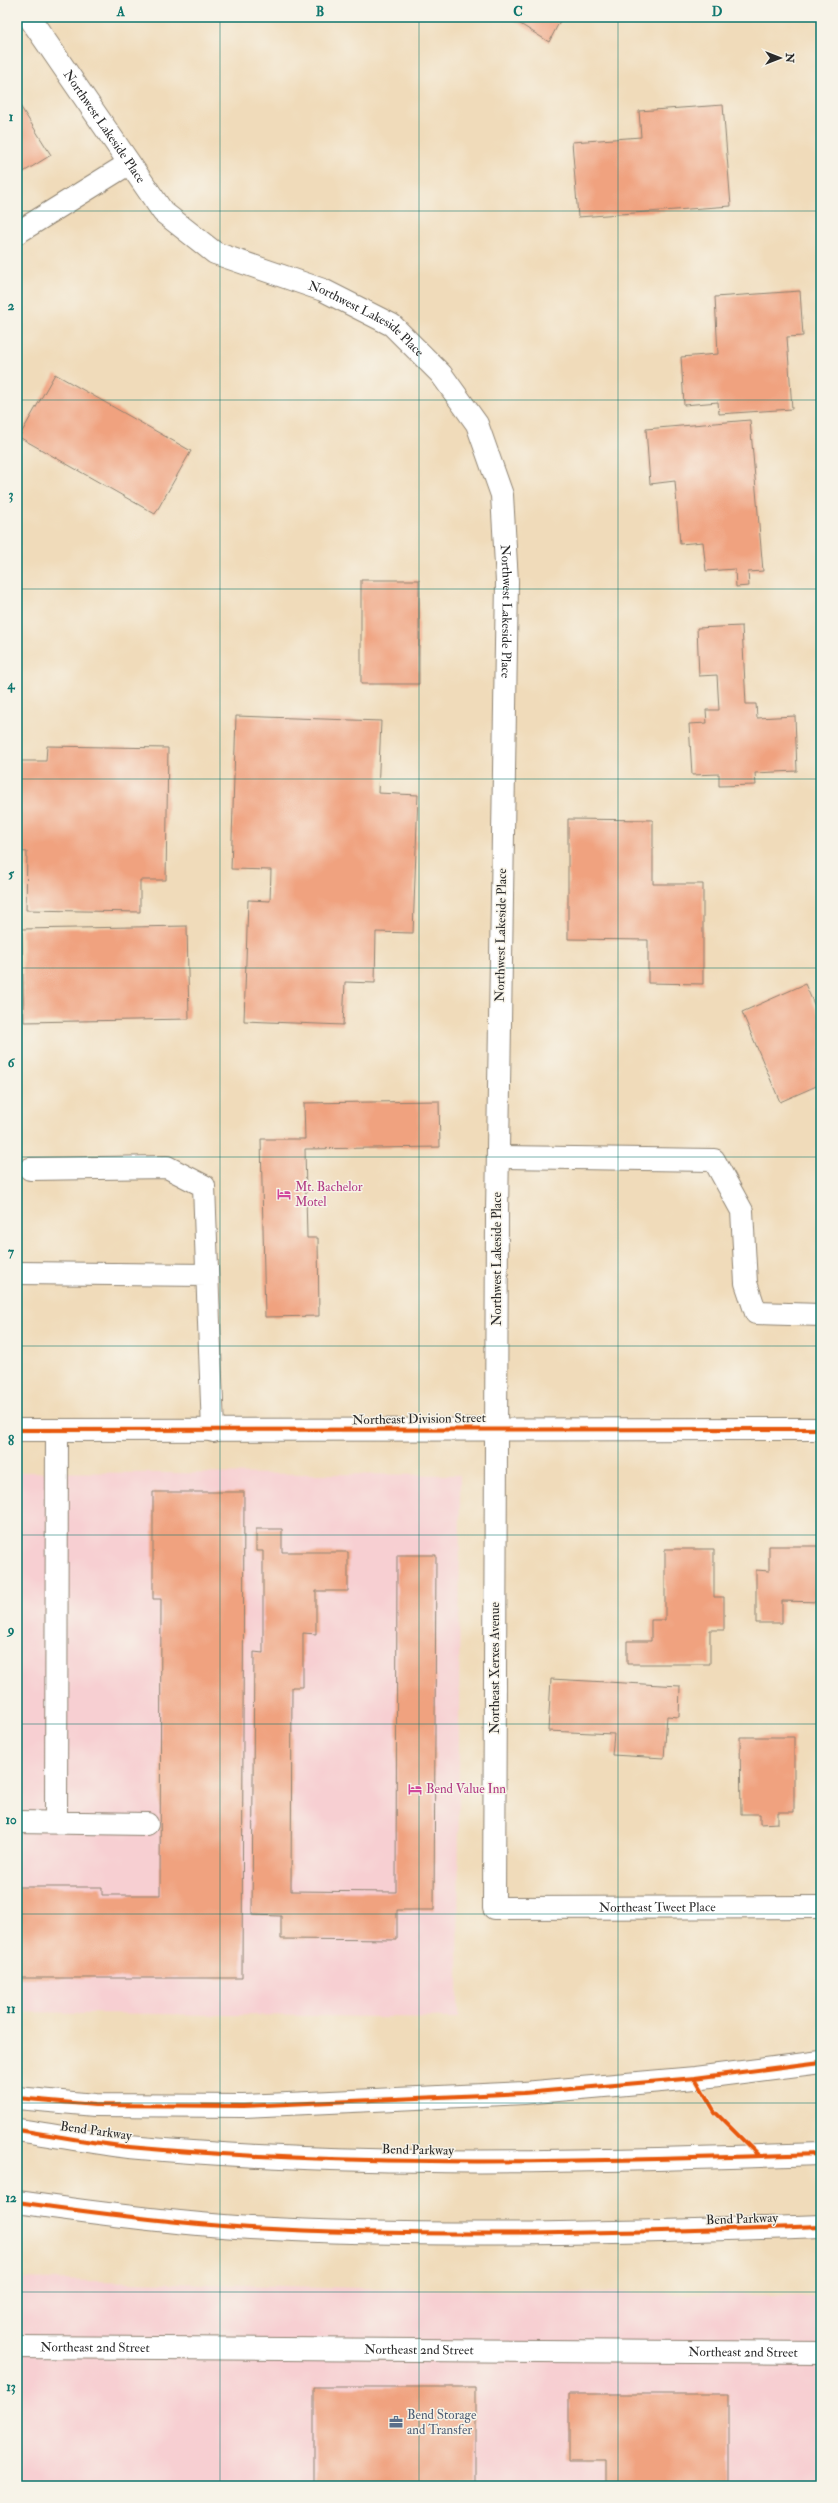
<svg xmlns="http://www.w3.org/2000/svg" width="838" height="2503" viewBox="0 0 838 2503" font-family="'IM FELL Double Pica',serif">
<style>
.built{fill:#f7cfd2}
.building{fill:#f0a27f}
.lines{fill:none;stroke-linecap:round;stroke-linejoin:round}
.service-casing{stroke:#8e8372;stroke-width:24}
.minor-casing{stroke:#8e8372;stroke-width:24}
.secondary-casing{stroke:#8e8372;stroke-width:24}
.trunk-casing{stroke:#8e8372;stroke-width:24}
.service{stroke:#fff;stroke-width:22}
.minor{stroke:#fff;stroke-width:22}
.secondary{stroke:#fff;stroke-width:22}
.trunk{stroke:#fff;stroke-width:22}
.cycleway-casing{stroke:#f7f3e8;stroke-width:6}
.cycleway{stroke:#e8590c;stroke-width:4}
.grid{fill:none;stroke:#0f766e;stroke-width:1;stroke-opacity:0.55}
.labels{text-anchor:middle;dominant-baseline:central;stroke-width:3;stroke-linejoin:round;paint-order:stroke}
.street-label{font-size:13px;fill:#2b2b2b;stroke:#f7f3e8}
.hotel-label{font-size:13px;fill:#b23c85;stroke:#f7f3e8;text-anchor:start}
.service-label{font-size:13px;fill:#4e5e75;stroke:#f7f3e8;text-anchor:start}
.neatline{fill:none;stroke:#0f766e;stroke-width:1.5}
.grid-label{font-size:13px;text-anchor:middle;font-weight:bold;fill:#0f766e}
</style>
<rect width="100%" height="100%" fill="#f7f3e8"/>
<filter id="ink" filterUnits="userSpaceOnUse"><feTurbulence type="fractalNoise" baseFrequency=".025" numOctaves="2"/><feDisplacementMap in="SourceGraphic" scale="8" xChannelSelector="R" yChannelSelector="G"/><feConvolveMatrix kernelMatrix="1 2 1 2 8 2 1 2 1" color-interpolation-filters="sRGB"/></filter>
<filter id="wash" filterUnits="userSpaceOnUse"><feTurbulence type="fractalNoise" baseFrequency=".012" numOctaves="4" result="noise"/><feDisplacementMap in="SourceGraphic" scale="16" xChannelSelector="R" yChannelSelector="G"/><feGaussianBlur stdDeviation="0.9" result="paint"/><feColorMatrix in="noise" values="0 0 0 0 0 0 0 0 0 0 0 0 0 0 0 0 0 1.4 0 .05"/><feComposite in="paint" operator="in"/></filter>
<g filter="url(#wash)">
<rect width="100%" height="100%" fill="#f0dbba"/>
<!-- built -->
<path class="built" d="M17 1472 460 1475 458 2018 17 2012Z
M17 2279 362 2288 821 2296V2486H17Z"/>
<g id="blocks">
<!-- building -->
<path class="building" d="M509 17H562L549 42Z
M17 101 51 155 17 176Z
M723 105 731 206 578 217 572 142 641 137 639 111Z
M800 291 803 336 787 337 792 409 719 414 718 402 684 405 681 357 718 354 715 297Z
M55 374 191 451 155 514 19 437Z
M750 420 763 571 748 572 749 586 736 587 735 569 706 571 703 542 680 544 675 481 650 484 646 429Z
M361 580H419V684H361Z
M742 626 746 704H756L757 718 795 716 797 771 755 773 756 785 719 786V774L692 775 689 724 707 723 706 710H719L717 675 699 676 697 628Z
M236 716 381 721 378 793 418 795 413 933 376 932 375 983 345 982 343 1025 244 1021 248 900 270 901 271 870 231 869Z
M47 746 168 748 166 880H140V912L26 910 27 852 17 851V761H46Z
M568 819 653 820V884H703V984L648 983V940L568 939Z
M187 926 189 1019 24 1022 22 929Z
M805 984 821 1020V1084L780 1102 742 1012Z
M439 1101 440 1147 305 1149 307 1238H318L319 1316 265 1317 261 1139H305L304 1103Z
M153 1492H244L242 1978H17V1887H102V1895H160L161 1599H153Z
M256 1529H282V1552H348V1591H316V1634L303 1633V1687H292L291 1891 396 1892 397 1555H436L434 1910H397V1940L281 1939V1916L252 1915 254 1652 263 1653V1551H256Z
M769 1546H818L821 1602 782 1601V1623H756V1570L769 1571Z
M665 1549H714V1597H724V1630H710V1664H627V1641H651V1620H665Z
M551 1679 680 1686 679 1717 667 1716 664 1758 612 1755 614 1734 548 1731Z
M740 1737H794V1812H778V1823L760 1824V1814H741Z
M314 2387H475V2486H314Z
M569 2394H729V2485H606V2461H569Z"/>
</g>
</g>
<g filter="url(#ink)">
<use href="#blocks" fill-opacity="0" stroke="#8e8372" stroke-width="1"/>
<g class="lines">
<!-- service casing -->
<g class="service-casing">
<path id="service" d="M498 1157 714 1160 742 1211 746 1283 756 1313 821 1315
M30 1169 167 1167 204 1186 213 1431
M17 1273 207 1275
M17 1822 147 1824
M56 1822 57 1431"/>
</g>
<!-- minor casing -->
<g class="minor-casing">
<g id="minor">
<path id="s1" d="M29 17 163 212 215 253 323 290 392 325 441 374 477 424 502 495 507 582 497 1212 494 1908 821 1907"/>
<path d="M17 233 128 164"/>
<path id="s2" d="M17 2347 821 2353"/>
</g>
</g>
<!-- secondary casing -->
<g class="secondary-casing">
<path id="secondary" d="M17 1430 821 1429"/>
</g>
<!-- trunk casing -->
<g class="trunk-casing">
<path id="trunk" d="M17 2098 95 2105 243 2106 524 2093 695 2078 821 2062
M17 2130C54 2135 92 2143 129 2147 359 2168 591 2162 821 2154
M17 2202C94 2213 172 2223 250 2228 440 2238 631 2233 821 2226"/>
</g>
<!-- service -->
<use href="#service" class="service"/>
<!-- minor -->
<use href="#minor" class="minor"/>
<!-- secondary -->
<use href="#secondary" class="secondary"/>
<!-- trunk -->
<use href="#trunk" class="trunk"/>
<!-- cycleway casing -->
<g class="cycleway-casing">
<path id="cycleway" d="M17 1430 821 1429
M695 2078 715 2112 759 2156
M17 2098 95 2105 243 2106 524 2093 695 2078 821 2062
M17 2130C54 2135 92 2143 129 2147 359 2168 591 2162 821 2154
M17 2202C94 2213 172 2223 250 2228 440 2238 631 2233 821 2226"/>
</g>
<!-- cycleway -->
<use href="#cycleway" class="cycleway"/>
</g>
</g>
<!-- grid -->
<path class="grid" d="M220 17V2486M419 17V2486M618 17V2486M17 211H821M17 400H821M17 589H821M17 779H821M17 968H821M17 1157H821M17 1346H821M17 1535H821M17 1724H821M17 1914H821M17 2103H821M17 2292H821"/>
<!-- icons -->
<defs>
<g id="hotel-bare" transform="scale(1.08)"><path d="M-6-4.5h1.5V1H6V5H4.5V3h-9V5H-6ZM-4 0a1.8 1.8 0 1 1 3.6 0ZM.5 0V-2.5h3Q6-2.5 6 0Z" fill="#d1479c" stroke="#f7f3e8" stroke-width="2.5" paint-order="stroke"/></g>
<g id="office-bare" transform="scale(1.08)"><path d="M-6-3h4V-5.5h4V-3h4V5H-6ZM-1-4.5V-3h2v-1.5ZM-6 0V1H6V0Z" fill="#5c6f8a" stroke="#f7f3e8" stroke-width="2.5" paint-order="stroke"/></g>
</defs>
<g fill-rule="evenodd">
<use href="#hotel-bare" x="284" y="1194"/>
<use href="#hotel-bare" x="415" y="1789"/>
<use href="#office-bare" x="396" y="2422"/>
</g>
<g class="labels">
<!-- street labels -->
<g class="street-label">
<text stroke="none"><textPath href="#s1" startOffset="133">Northwest Lakeside Place</textPath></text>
<text stroke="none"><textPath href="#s1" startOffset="469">Northwest Lakeside Place</textPath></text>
<text stroke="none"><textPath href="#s1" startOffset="817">Northwest Lakeside Place</textPath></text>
<text transform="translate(501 935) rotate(-89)">Northwest Lakeside Place</text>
<text transform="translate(497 1259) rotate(-90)">Northwest Lakeside Place</text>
<text transform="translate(419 1419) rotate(-1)">Northeast Division Street</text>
<text transform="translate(495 1668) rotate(-90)">Northeast Xerxes Avenue</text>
<text stroke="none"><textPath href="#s1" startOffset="2277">Northeast Tweet Place</textPath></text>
<text transform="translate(96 2131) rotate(8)">Bend Parkway</text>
<text transform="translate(418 2150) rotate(1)">Bend Parkway</text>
<text transform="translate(742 2219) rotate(-2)">Bend Parkway</text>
<text stroke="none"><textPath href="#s2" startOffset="78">Northeast 2nd Street</textPath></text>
<text stroke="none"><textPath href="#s2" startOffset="402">Northeast 2nd Street</textPath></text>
<text stroke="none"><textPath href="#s2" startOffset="726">Northeast 2nd Street</textPath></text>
</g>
<!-- hotel labels -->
<g class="hotel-label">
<text x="295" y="1187">Mt. Bachelor<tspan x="295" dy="15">Motel</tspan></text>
<text x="426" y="1789">Bend Value Inn</text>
</g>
<!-- service labels -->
<g class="service-label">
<text x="407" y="2415">Bend Storage<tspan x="407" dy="15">and Transfer</tspan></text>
</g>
</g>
<!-- margin -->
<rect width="838" height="2503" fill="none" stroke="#f7f3e8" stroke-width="44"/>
<!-- north arrow -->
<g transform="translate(780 58) rotate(90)" stroke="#f7f3e8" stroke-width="3" paint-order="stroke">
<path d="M0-3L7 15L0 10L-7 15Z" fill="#2b2b2b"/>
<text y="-6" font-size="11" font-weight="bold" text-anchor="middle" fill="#2b2b2b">N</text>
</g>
<rect x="22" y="22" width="794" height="2459" class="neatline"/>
<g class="grid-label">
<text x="121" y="16">A</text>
<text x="320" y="16">B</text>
<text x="518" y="16">C</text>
<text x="717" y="16">D</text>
<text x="11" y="121">1</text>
<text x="11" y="310">2</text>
<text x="11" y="499">3</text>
<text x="11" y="689">4</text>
<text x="11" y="878">5</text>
<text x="11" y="1067">6</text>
<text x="11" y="1256">7</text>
<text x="11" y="1445">8</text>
<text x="11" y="1634">9</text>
<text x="11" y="1824">10</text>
<text x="11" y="2013">11</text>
<text x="11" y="2202">12</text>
<text x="11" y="2391">13</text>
</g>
</svg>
